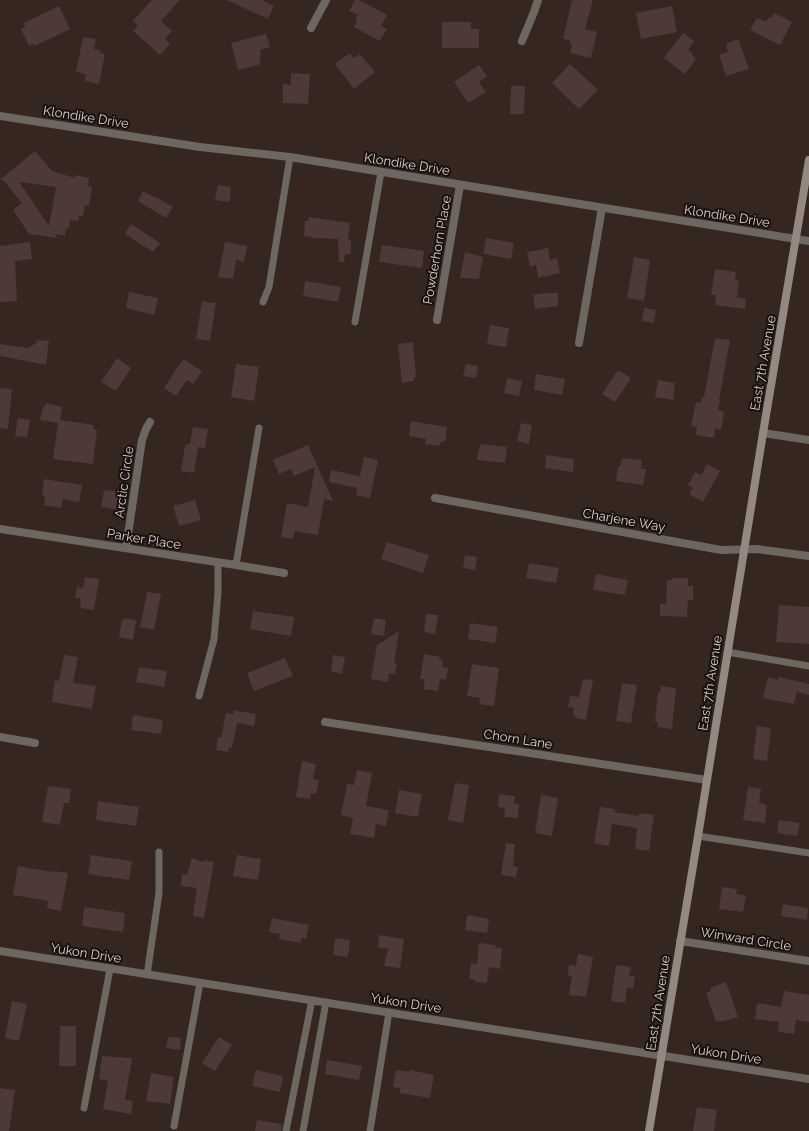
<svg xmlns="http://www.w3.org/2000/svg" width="809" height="1131" viewBox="0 0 809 1131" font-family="Raleway,sans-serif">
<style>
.building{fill:#4c3938;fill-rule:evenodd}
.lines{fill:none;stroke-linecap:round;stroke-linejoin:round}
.service{stroke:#6d6761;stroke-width:7}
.minor{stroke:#6d6761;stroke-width:8}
.tertiary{stroke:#6d6761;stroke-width:8}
.secondary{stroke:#938980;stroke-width:8}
.labels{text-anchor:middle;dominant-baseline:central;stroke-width:4;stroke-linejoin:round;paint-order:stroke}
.street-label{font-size:13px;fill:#dbd0cb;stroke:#18110e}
</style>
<rect width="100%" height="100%" fill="#35261f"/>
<!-- building -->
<path class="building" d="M152 0H180L161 21 172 31 165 39 170 44 160 55 133 31 138 26 133 21Z
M227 0H262L274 6 268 19Z
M355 0H359L387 15 381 26 387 29 380 41 354 27 357 21 355 20 358 15 349 11Z
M572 0H593L585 29 597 32 591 58 570 53 572 44H570V40L563 39Z
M59 6 70 29 35 46 34 44 29 46 21 29 25 27 24 23Z
M672 6 677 32 641 39 636 13Z
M774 13 792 22 780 45 750 30 757 18 766 22 769 17 771 18Z
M442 22H471V29H479V48H442Z
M683 33 694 41 688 50 693 54 692 55 696 59 685 74 664 58Z
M266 34 270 47 260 50 261 57H259L261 64 238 70 231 43Z
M83 37 96 39 94 49 100 50V53L105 54 99 84 85 81 86 74 76 72Z
M738 39 749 69 726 76 719 55 728 52 726 44Z
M350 53 354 58 360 54 375 72 354 89 335 64Z
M570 64 598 90 579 109 552 83Z
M479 65 487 76 479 82 486 92 468 103 454 82Z
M291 73 310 74 308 104 283 103V84L291 85Z
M511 86H525L524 114H510Z
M35 151 52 171 75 178V175L89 178 88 186 92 187 89 206 85 205 83 216H79L78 221 70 220 69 229 66 228 65 236 55 234 57 238 29 234 13 210 22 203 3 180H0ZM19 182 56 187 49 226 30 198Z
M218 185 231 187 230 202 215 200Z
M143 191 154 197V196L173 207 166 218 138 201Z
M309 217 350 223 348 239 351 241V254H345L344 262H339L338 239 312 238V237L304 236 305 221H308Z
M131 224 160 243 153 252 125 234Z
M486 238 514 243 511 259 483 254Z
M30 242 32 259 15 261 17 301 0 302V246Z
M225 242 247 246 244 262 236 260 233 279 218 277Z
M382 245 424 251 422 268 379 262Z
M548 248 550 260 557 258 560 273 538 278 536 265 530 267 527 252Z
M465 252 483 257 479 279 460 278Z
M634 257 650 260 644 301 627 298Z
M715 269 736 272 735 280H739L737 297 746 299 745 309 715 305 716 295H711Z
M305 281 341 287 338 302 303 296Z
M129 292 158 298 154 315 126 308Z
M546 293H558V306L535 309 533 295Z
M202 301 211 303 216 302 210 341 196 339Z
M644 308 656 310 654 323 642 321Z
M490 325 509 328 506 347 487 344Z
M715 338 730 340 719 400H720L718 410 724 412 721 430 715 428 714 438 696 435 697 427 691 426 696 402 701 403 702 397H704Z
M37 340 49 341 46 365 0 356V344L28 348 36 343Z
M413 342 416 377H414V381L402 383 398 344Z
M117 358 131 368 116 391 101 382Z
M183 359 202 371 193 384 187 380 176 396 164 388Z
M236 364 259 367 254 401 231 397Z
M466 364 478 366 476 378 463 376Z
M618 370 631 378 615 402 602 394Z
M536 374 565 379 562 395 534 390Z
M507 378 522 381 519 396 504 393Z
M658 380 675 383 673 400 655 397Z
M0 388 12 389 8 429 0 428Z
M46 403 62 407 60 420 94 425 93 429 97 430 93 464 53 459 58 423 40 420 43 406 45 407Z
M18 418 30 420 27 437 15 436Z
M411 421 447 427 445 442 441 441 440 446 425 444 426 439 409 436Z
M521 423 532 425 529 444 517 441Z
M193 427 208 429 205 448 198 447 194 473 181 471 185 445 190 444Z
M480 444 507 447 505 463 477 460Z
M308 445 333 501 324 499 318 535 295 531 293 539 281 537 287 503 308 507 315 467 294 476 291 469 279 474 273 460Z
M546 455 574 459 573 472 545 468Z
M364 457 378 460 370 498 356 495 357 488 329 482 331 470 360 476Z
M622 458 642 460 641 469H646L643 485 616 481 618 466 620 467Z
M707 464 720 471 703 502 689 494 693 488 688 485 695 472 701 475Z
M44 479 82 485 79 502 63 499 61 508 44 505 45 496H42Z
M104 490 121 492 118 510 101 507Z
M195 500 201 520 179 526 173 506Z
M387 542 429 555 423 573 381 559Z
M465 555 477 557 475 570 463 568Z
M529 563 559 568 556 583 526 578Z
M596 574 628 580 625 595 593 590Z
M85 577 99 579 94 610 80 608 81 599 75 598 77 587 83 588Z
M672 578H688V586H693V600H688L687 617 660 616V604H666L667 580H672Z
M147 592 161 594 154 630 140 627Z
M779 605 809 607V644L776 642Z
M253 611 294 617 291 636 250 629Z
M426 614 438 615 435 634 424 632Z
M125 618 136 620 133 640 119 637 122 619 124 620Z
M374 618 386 620 384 636 371 634Z
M470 623 498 627 495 643 468 639Z
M399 631 394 663 397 664 395 674 389 673 388 682 371 679 377 645Z
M424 654 440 657 439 659 443 660 442 667 448 668 446 680 440 679 438 691 423 689 425 679H420Z
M64 655 78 657 73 683 96 686 92 709 52 702 55 680 59 681Z
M333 655 345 657 342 674 331 672Z
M285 658 293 676 254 691 247 673Z
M472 664 499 668 494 706 479 704 480 698 467 696Z
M139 667 167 671 164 687 136 682Z
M768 677 778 680V677L809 684V695L797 692 794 704 763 698Z
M583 679 593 680 586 720 575 718 576 716 573 715 574 708 568 707 570 696 579 697Z
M622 683 637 685 631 723 616 721Z
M661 686 676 688 672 729 657 727 658 722H655L658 693H660Z
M234 710 256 714 254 726 237 723 232 748 229 747 228 752 216 750 218 737 221 738 226 713 233 714Z
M133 715 163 720 161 734 131 730Z
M757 726 771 728 767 761 753 759Z
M302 761 316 764 313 779 319 780 316 794 311 793 310 799 296 797Z
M357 770 372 773 366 806 389 810 386 826 376 824 374 838 350 834 353 818 341 815 347 784 354 785Z
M455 783 469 785 463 823 448 820Z
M48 786 71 789 69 803H64L60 825 42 822Z
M748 787 761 789 759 802 767 805 765 823 743 820Z
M399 790 422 794 418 817 395 813Z
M499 794 515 796 514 804H519L518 818 504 817 505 808 498 807Z
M541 795 558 798 552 836 535 833Z
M98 801 139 807 136 826 96 820Z
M600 807 615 809 614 812 639 816V813L654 815 649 851 635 849 637 828 612 824 609 846 594 843Z
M779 820 800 823 797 836 777 833 778 831 777 830Z
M506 843 515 844 513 866 518 867 516 877 501 875Z
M91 855 132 861 129 880 88 874Z
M237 855 261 859 258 880 233 876Z
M192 858 203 862 204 860 214 862 204 918 193 916 197 888 181 886 182 874 187 875Z
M18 866 53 872 54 871 68 873 61 911 47 908 48 901 13 895Z
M722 887 737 889 736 894 746 896 743 912 719 909Z
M783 904 808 908 807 920 781 916Z
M84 907 125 913 123 932 82 926Z
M469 915 489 919 487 933 465 930 467 916H468Z
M272 918 309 925 306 939 301 938V943L279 939 280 934 269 932Z
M379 935 404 939 400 968 384 966 388 949 378 947Z
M335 938 350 940 348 957 333 955Z
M479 943 496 945 495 948H502L500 969 489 967 487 983 475 982V980L469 979 471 963 477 964Z
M578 954 593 957 586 997 569 995 572 976H568L569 965 576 966Z
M616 965 631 967 629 976H635L633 989 627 988 625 1003 611 1001Z
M726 982 738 1017 721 1022 720 1020 716 1022 706 993 711 991 710 988Z
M784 991 809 995V1022L796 1020 794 1034 778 1032 779 1022 755 1019 757 1003 781 1007Z
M12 1001 27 1004 19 1041 5 1038Z
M60 1026H76V1066H59Z
M168 1037 181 1038 180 1050 166 1048Z
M219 1037 232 1045 215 1071 202 1063Z
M102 1056 132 1058 125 1100 133 1101 131 1114 103 1109 108 1081 99 1079Z
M327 1060 362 1066 359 1080 325 1074Z
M256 1070 283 1076 280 1092 252 1086Z
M396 1070 410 1072V1070L434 1075 430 1098 400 1093V1088L393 1087Z
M151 1073 174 1077 170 1104 146 1101Z
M0 1088 15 1090 9 1131H0Z
M697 1107 717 1110 714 1131H693Z
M257 1120 282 1124 281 1131H255Z"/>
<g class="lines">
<!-- service -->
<path class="service" d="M263 302 269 287 290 157
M355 322 381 172
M236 565 259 428
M727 652 809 666
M199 696 214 639 218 593V563
M698 836 809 853
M147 975 159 893V852
M84 1108 110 969
M174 1126 200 983
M286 1131 312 1000
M303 1131 326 1002
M370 1131 389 1012"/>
<!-- minor -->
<path class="minor" d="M311 28 326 0
M522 41 534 12 538 0
M796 239 809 241
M437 320 460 185
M579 343 602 208
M763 433 809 440
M435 498 721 550 757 549 809 556
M0 529 236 565 284 573
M126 548 142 440 146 429 150 422
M325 722 707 780
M0 737 35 743
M680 941 809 961
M0 951 809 1079"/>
<!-- tertiary -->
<path class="tertiary" d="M0 116 200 147 290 157 796 239"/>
<!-- secondary -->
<path class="secondary" d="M649 1131 698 836 763 433 809 160"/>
</g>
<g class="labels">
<!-- street labels -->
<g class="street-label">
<text transform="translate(86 117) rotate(9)">Klondike Drive</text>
<text transform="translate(407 164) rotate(9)">Klondike Drive</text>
<text transform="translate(727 216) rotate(9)">Klondike Drive</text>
<text transform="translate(437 250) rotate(-80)">Powderhorn Place</text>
<text transform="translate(763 363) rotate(-80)">East 7th Avenue</text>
<text transform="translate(124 482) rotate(-82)">Arctic Circle</text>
<text transform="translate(624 520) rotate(10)">Charjene Way</text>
<text transform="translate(144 539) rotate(9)">Parker Place</text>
<text transform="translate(710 683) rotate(-81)">East 7th Avenue</text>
<text transform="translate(518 739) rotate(9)">Chorn Lane</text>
<text transform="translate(746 939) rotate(9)">Winward Circle</text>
<text transform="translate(86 953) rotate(9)">Yukon Drive</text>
<text transform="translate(406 1003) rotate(9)">Yukon Drive</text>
<text transform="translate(658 1003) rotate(-81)">East 7th Avenue</text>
<text transform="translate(726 1054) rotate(9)">Yukon Drive</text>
</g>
</g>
</svg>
